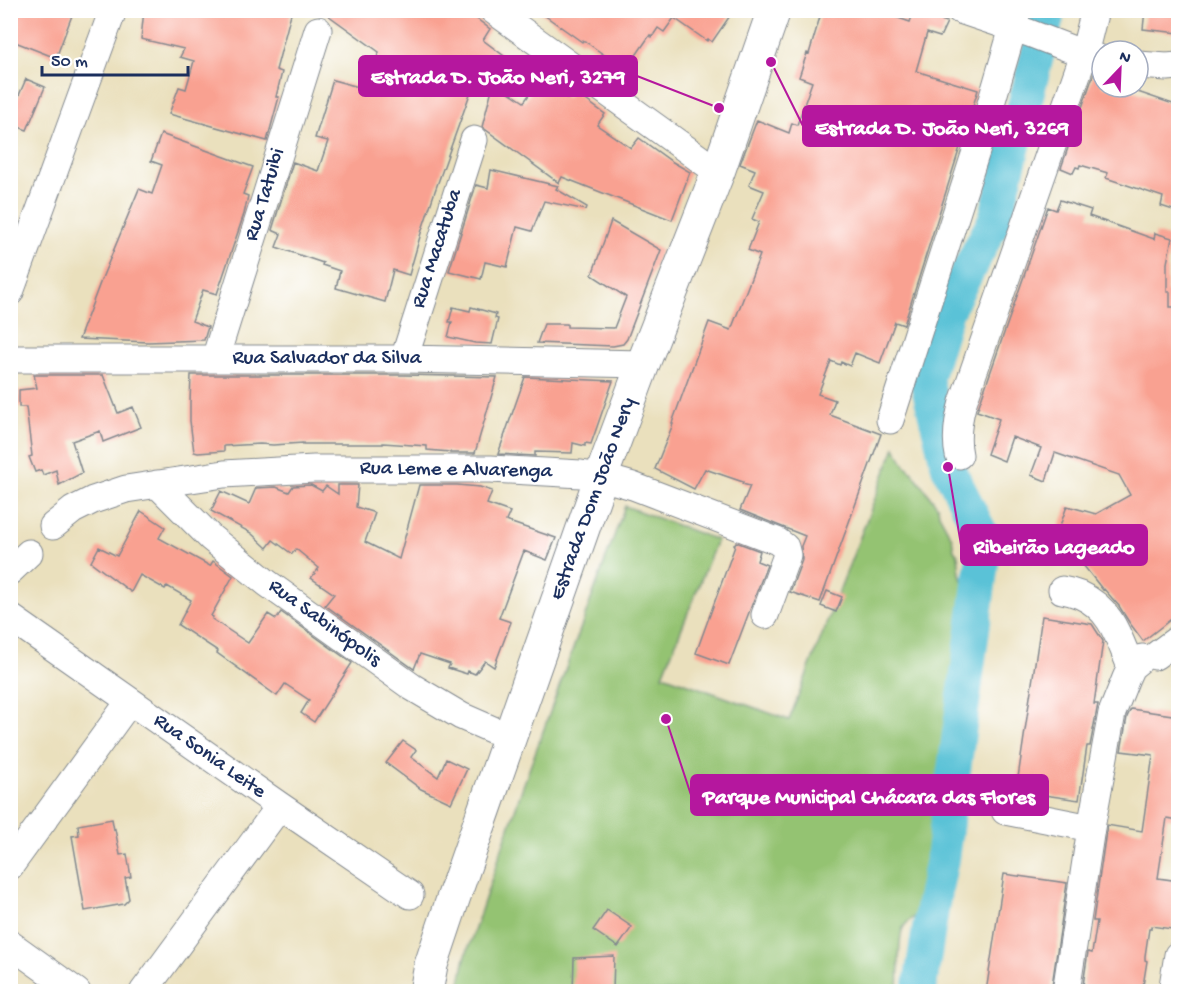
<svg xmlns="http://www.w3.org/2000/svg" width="1189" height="1002" viewBox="0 0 1189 1002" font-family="'Gochi Hand',sans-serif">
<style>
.green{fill:#94c372;stroke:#587968;stroke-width:1.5}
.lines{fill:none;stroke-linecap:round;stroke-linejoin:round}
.river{stroke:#5ac2d7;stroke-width:34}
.building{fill:#f9a191}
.minor-casing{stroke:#82888e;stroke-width:29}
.major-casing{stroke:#82888e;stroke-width:35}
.minor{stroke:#fff;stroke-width:27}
.major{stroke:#fff;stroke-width:33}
.labels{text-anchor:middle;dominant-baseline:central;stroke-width:4.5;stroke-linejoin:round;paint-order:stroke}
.street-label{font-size:21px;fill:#1b2f5e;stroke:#fff}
.leader{fill:none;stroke:#b5179e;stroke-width:2}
.callout-dot{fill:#b5179e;stroke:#fff;stroke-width:2}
.callout{fill:#b5179e;stroke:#b5179e;stroke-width:2}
.callout-label{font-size:22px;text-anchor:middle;font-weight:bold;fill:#fff}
</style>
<rect width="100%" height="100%" fill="#fff"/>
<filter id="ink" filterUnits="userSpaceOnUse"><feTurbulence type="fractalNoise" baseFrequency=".0167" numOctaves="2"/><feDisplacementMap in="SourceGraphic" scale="12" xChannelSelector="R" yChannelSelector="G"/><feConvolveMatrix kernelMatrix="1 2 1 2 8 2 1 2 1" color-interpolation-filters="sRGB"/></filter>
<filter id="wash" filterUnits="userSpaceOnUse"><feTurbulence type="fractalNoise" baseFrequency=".008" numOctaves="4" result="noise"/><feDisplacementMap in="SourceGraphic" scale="24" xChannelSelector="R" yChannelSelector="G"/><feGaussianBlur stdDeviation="1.35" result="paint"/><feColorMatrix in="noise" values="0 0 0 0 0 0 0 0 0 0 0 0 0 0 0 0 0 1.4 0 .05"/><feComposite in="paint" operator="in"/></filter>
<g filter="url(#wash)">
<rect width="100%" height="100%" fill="#eae0bd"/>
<!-- green -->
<path class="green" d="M895 447 905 465 913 473 938 507 939 514 952 538 954 550 958 554 960 574 967 594 968 614 964 646 955 681 949 717 950 724 948 731 943 742V766L938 784 937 808 935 814 942 853 930 883 932 904C923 912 909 917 903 928 898 936 899 980 898 991L458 992 465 958 522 789 625 506 717 540 663 675 789 720Z"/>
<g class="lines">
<!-- river -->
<path class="river" d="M919 992 933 903 942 859 985 541 948 467 926 379 947 311 995 219 1049 10"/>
</g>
<g id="blocks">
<!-- building -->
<path class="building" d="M10 10H74L56 58 10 40Z
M144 10H292L276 70 282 72 276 97H279L267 141 169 114 179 87 186 89 194 61 180 57 184 49 141 39Z
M321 10H465L490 29 483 40 512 62 497 84 524 102 541 78 567 98 572 90 605 114 597 125 631 148 639 138 671 161 690 172 672 220 562 177 559 183 482 127 493 85 475 80 435 191 421 233 409 275 393 270 385 302 336 288 340 271 322 265 323 263 276 247 281 234 272 230 293 162 318 171 328 141 315 138 333 80 366 89 379 52Z
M537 10H734L712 42 708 39 707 41 674 18 664 32 658 28 652 37 650 35 626 70 583 40 582 42Z
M822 10H875L910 22 914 11 947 22 940 37 927 33 916 71 978 90 904 325 895 322 880 363 855 353 850 366 841 362 840 365 831 361 818 394 835 400 830 415 881 434 820 602 790 592 802 560 801 546 805 536 740 510 750 486 742 484 743 482 705 469 694 489 655 469 673 424 672 423 709 322 731 330 760 255 748 250 759 222 752 219 764 191 749 185 755 170 740 164 757 120 789 133 792 123 797 125 812 82 799 77 807 53 809 54Z
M1145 10H1179V33L1143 29Z
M1094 73 1102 75V87H1123L1179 106V212L1161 206 1163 197 1106 178 1108 173 1080 165 1079 168 1076 167 1073 173 1061 168Z
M26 79 45 87 27 130 10 124V116Z
M161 134 253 167 243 194 248 196 244 214 217 294 203 290 192 321 208 327 204 340 148 342 79 339 100 283 139 189 152 194 162 165 151 161Z
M491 170 558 186 556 189 587 207 586 210 544 201 532 231 517 227 507 267 485 262 481 279 449 271 476 185 488 188Z
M1060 200 1091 210 1089 216 1154 239 1155 233 1172 238 1167 263V292H1170V307H1175L1179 342V613L1143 641 1129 622 1119 606 1104 589 1103 590 1080 561 1054 543 1067 506 1096 514 1130 495 1119 475 1055 453 1046 481 1031 475 1041 448 1012 437 1004 461 987 454 999 419 977 411 1048 207 1056 210Z
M611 221 661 250 627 339 623 344 613 346 537 343 544 324H567V327L614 328 626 297 592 275Z
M453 307 470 311 471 307 496 314 495 318 498 319 492 344 475 343 448 337 452 322H449Z
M34 375H103L118 413 133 407 141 427 103 442 100 431 72 441 82 473 59 485 56 470 43 475 41 470 35 472 29 457 32 456 26 407H19V390L37 388Z
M191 375H404L497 377 475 453H450V452L427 450V446L383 443V444H303V443L273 445 260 444 224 446V451L198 453 194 452 190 421V403Z
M525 377 613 381 591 444 585 443V446L573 443 572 453 535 452V456L498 454Z
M311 485 322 491 326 486 338 494V485H358L356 507 375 513 365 542 399 559 419 485H457L480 487 492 491 487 504 510 512 506 521 556 538 547 560 524 551 499 618 511 622 494 667 485 661 475 674 468 671 467 674 448 668 450 664 420 654 414 669 325 605 334 594 311 578 319 568 296 549 292 554 273 540 267 548 251 533 211 511 221 491 249 504 256 488 276 487 289 492 293 486Z
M141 511 165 527 159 538 210 566 213 561 233 576 211 616 213 617 212 619 248 643 268 614 276 619 281 612 352 663 314 722 301 713 309 700 285 684 277 696 217 653 218 651 178 625 191 600 167 586 165 589 140 575 131 592 91 562 99 547 117 556Z
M736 542 760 551 757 561 767 565 729 665 696 653 735 546 734 545Z
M827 591 842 597 836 612 821 606Z
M1042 616 1092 624 1103 641 1094 704H1098L1090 746H1087L1079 800 1016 791Z
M1131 709 1179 716V744L1174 771 1179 772V820L1167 818 1158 878 1179 881 1172 929 1151 926V929H1149L1145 956V960L1147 961 1142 992H1082L1088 952 1092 953 1097 921H1093L1107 825 1142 831 1153 755 1121 751 1127 717Z
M403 741 416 750 411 757 438 777 446 759 467 769 451 803 421 789 386 763Z
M112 819 114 830 115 829 120 855 127 854 131 877 125 878 129 899 124 904 85 911 72 836 79 835 78 825Z
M1004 874 1067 883 1051 992H986Z
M607 910 632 927 618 947 593 930Z
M614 956 613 992H573L574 958Z"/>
</g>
</g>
<g filter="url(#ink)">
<use href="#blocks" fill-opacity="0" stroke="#82888e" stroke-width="1.5"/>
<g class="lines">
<!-- minor casing -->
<g class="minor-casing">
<path id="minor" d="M493 10 718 172
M960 10 1029 33 1084 54 1101 59
M1138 65 1167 67 1178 66
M10 292 113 10
M10 359H404L643 364
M215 359 318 30
M404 359 474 140
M890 420 988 114 1013 28 1017 10
M959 455C955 437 958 420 963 402L1084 54 1095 10
M157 484 211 538 267 583 412 687 461 716 509 737
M53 526 73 510 93 500 126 489 224 474 314 469H491L581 474 601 477 633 486 777 541 785 547 787 555 765 615
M10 571 29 553
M1062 590C1068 591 1075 593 1080 595 1112 609 1119 639 1131 667
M10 617 280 806 410 895
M1155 656 1178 639
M1005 811 1091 828
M10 866 130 701
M10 944 77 992
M143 992 280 806
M1066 992 1091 828 1112 713 1126 678 1131 667 1142 658
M1172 992 1178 955"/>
</g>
<!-- major casing -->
<g class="major-casing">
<path id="major" d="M426 992 431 965 453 899 601 477 643 364 718 172 774 10"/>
</g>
<!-- minor -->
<use href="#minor" class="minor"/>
<!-- major -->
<use href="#major" class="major"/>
</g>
</g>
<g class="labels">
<!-- street labels -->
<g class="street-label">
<text transform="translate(266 195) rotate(-73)">Rua Tatuibi</text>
<text transform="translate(438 249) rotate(-72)">Rua Macatuba</text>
<text x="327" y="359">Rua Salvador da Silva</text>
<text transform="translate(456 471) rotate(1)">Rua Leme e Alvarenga</text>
<text transform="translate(594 499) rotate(-70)">Estrada Dom João Nery</text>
<text transform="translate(324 624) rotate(36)">Rua Sabinópolis</text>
<text transform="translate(209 757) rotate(35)">Rua Sonia Leite</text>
</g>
</g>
<!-- callouts -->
<path class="leader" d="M719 108L637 76M771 62L803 126M948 467L961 545M666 719L691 795"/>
<g class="callout-dot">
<circle cx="719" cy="108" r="6"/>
<circle cx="771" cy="62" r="6"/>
<circle cx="948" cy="467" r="6"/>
<circle cx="666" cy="719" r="6"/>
</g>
<g class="callout">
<rect x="359" y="56" width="278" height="40" rx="6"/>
<rect x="803" y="106" width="278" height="40" rx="6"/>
<rect x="961" y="525" width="186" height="40" rx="6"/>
<rect x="691" y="775" width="357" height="40" rx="6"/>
</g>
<g class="callout-label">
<text x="498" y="83">Estrada D. João Neri, 3279</text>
<text x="942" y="134">Estrada D. João Neri, 3269</text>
<text x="1054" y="553">Ribeirão Lageado</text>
<text x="869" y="803">Parque Municipal Chácara das Flores</text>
</g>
<!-- margin -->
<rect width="1189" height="1002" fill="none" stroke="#fff" stroke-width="36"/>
<!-- north arrow -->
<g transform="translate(1120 69) rotate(23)"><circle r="28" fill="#ffffff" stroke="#a4acbf" stroke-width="1.5"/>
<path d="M0-4.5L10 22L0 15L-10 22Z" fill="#b5179e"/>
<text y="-9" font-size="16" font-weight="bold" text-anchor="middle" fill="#1b2f5e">N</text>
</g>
<!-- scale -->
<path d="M42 66v9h146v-9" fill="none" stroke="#1b2f5e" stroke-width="3"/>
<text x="51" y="66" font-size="18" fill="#1b2f5e" stroke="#ffffff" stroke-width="4.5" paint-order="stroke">50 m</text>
</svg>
